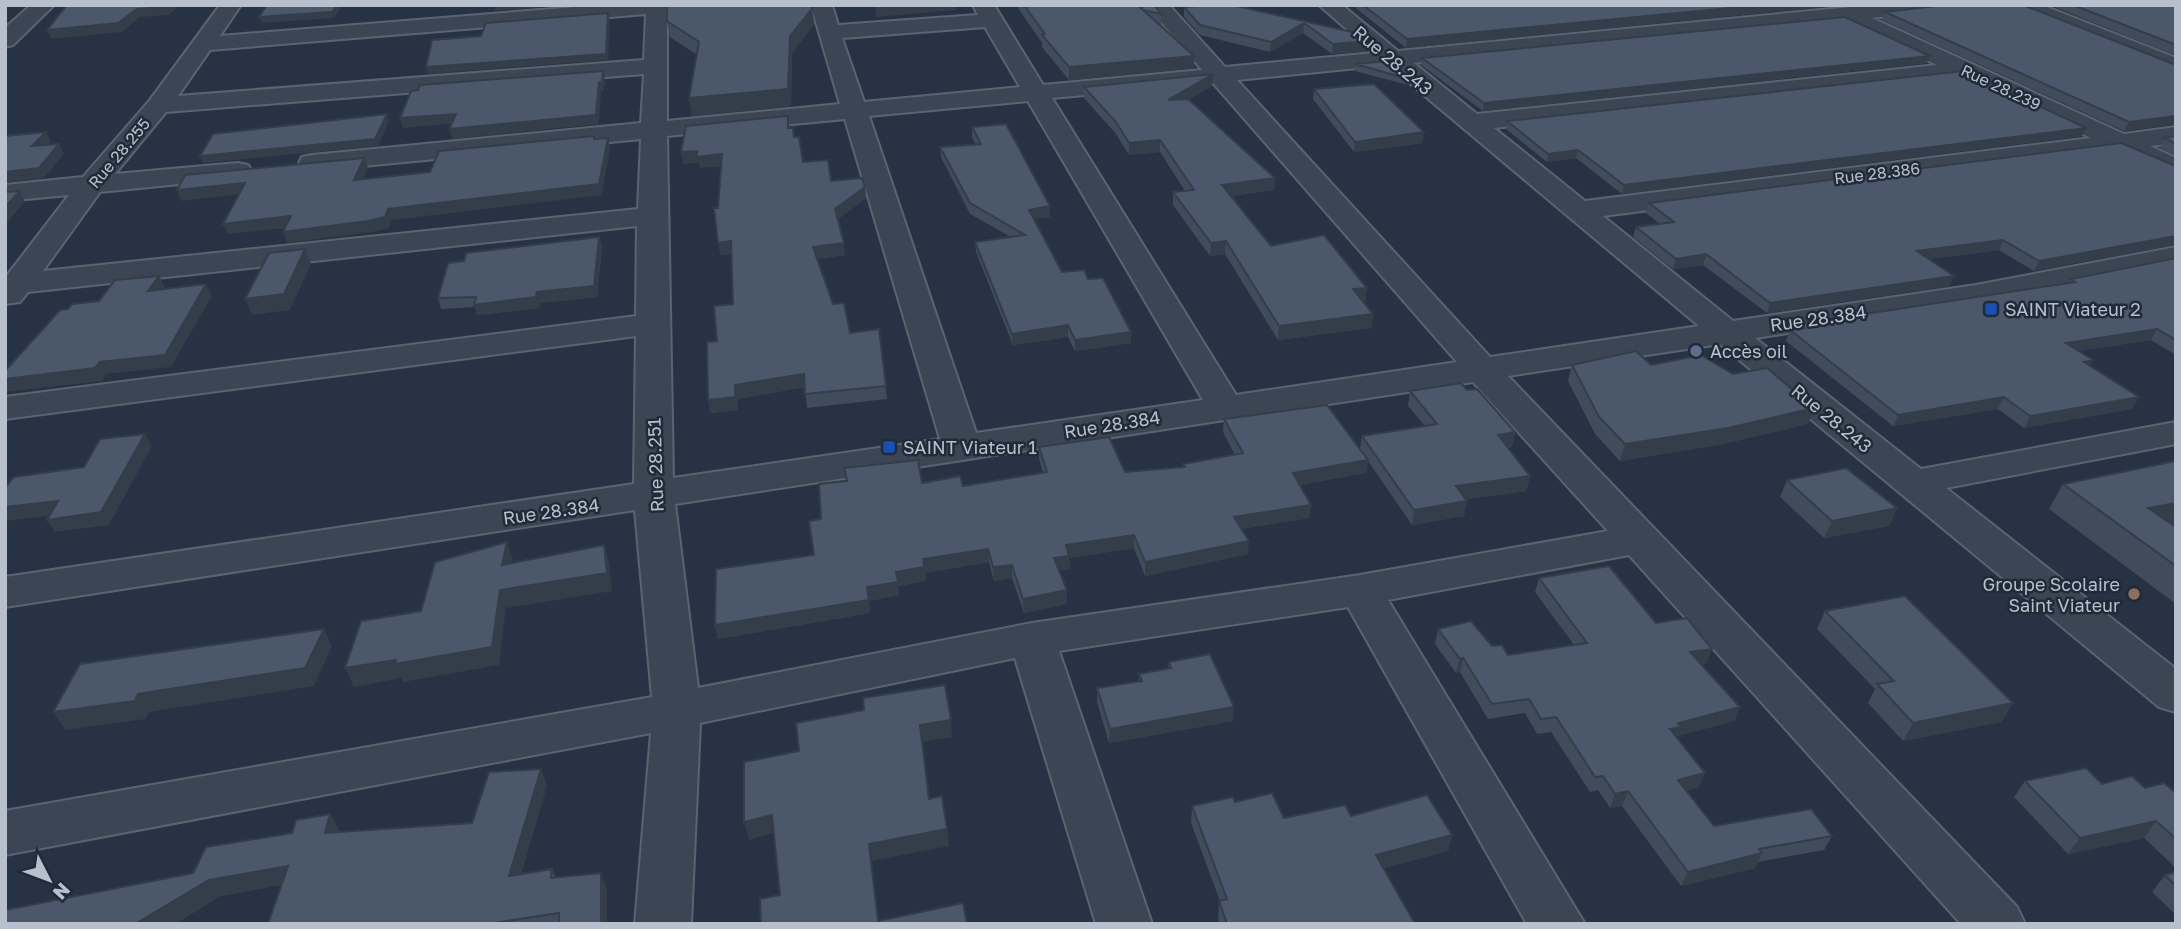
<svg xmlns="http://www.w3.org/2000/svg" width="2181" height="929" viewBox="0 0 2181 929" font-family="'Golos Text',sans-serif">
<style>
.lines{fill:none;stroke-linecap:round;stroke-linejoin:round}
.minor-casing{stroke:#5a6371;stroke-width:4}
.minor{fill:#3c4553;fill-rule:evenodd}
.wall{fill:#404b5b}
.shaded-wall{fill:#343d4a}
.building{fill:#4b576a;stroke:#343d4a;stroke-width:2}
.transit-dot{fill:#1a4fb4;stroke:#202a39;stroke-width:2.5}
.service-dot{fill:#5c6f8a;stroke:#202a39;stroke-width:2.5}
.education-dot{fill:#8d6e63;stroke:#202a39;stroke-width:2.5}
.labels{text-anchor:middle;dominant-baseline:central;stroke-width:5;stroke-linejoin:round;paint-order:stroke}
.far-street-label{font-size:16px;fill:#b9c0cd;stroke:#202a39}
.street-label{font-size:18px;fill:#b9c0cd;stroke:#202a39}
.poi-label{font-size:18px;fill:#b9c0cd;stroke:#202a39;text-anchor:start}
</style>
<rect width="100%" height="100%" fill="#273344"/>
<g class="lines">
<!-- minor casing -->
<g class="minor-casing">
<path id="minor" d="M31 5H54L13 45 5 47V28Z
M220 5H241L220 36 601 5H667V121L840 104 811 5H832L838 25 978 15 973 5H994L1043 85 1202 70 1147 5H1169L1225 67 1374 53 1319 5H1342L1398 51 1872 5H1950L1940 11 1872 18 2124 134 2176 127V143L2150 146 2176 158V176L2117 150 1603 216 1733 321 1976 285 2176 247V265L1976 305 1755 338 1921 469 2176 422V444L1946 488 2176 669V712L2159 707 1720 344 1508 376 2017 907 2025 924H1961L1629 555 1388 600 1585 924H1527L1348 607 1059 651 1152 924H1096L1015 658 700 723 691 924H635L651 733 5 855V811L652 697 635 510 5 607V577L634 484 636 336 5 419V397L636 316 637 226 28 292 20 302 5 304V278L69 195 5 201V185L83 177 150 100ZM646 14 644 60 178 96 210 50ZM1843 21 1937 65 1477 114 1414 63ZM985 27 1020 87 864 102 842 38ZM1388 65 1699 326 1490 357 1237 80ZM644 74 641 123 312 155 302 157 299 163 302 169 312 171 641 139 638 209 43 271 100 192 248 177 252 171 248 165 238 163 115 174 166 112ZM1961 76 2091 138 1585 201 1494 128ZM1213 83 1457 362 1236 395 1052 98ZM1028 101 1203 400 976 433 869 116ZM845 119 940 439 673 478 667 136ZM1473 382 1608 531 1360 575 1032 623 698 688 675 504Z
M2013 5H2042L2176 58V73L2016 9Z"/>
</g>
<!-- minor -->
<use href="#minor" class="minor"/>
</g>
<!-- wall -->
<path class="wall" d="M1016 5H1138L1142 9 1161 14V26L1194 68 1069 80 1042 47V43Z
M1210 5 1361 34 1368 51 1332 54 1303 33 1270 52 1200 35 1184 17V7Z
M1352 5H1842L1406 48Z
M2050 5H2176V56Z
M812 9 814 24 792 53 791 106 692 116 689 98 697 55 670 37 667 21Z
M1885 12 2176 65V124L2124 131 1882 20Z
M1422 58 1927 63 1483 111 1421 65Z
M1355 64 1409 79 1408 85 1355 71Z
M1213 74 1212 86 1189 99 1275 178 1274 190 1231 196 1271 246 1367 288 1365 301 1363 302 1373 314 1371 328 1278 340 1225 254 1210 256 1173 205V192L1185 191 1160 152 1129 155 1116 134 1084 98V87Z
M1314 89 1423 143 1354 152 1313 99Z
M1507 121 2086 128 2082 136 1622 194 1576 158 1547 162 1506 129Z
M972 127 1050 217 1034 219 1062 272 1088 279 1131 332V343L1075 351 1068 337 1013 345 976 252 975 242 1011 237 970 214 941 157 940 147 976 145 972 137Z
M790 128 803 162 831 181 866 198 838 219 845 255 817 259 833 304 850 333 879 329 887 399 807 408 805 387 738 399V410L710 413 717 341 733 304 731 254 721 255 718 243V208L721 166 700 168 699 162 683 164 681 152Z
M2176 136V156L2160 148 2164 138Z
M2176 166 2034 271 1999 250 1929 259 1954 276 1949 286 1767 313 1703 265 1673 269 1633 237 1636 227 1660 224 1646 213 1649 203Z
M599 237 602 246 597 297 540 303 539 308 477 315 475 307 441 309 438 298 464 261Z
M2176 258V355L2151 340 2078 351 2093 360 2090 366 2139 397 2132 409 2024 428 1998 409 1893 426 1786 341 1790 330 1797 329 1799 324 2069 283 2071 279Z
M1572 365H1651L1808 424 1723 444 1620 461 1595 434 1568 381Z
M1467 390 1515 432 1512 447H1508L1530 476 1526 491 1466 499 1464 516 1412 525 1368 461 1366 473 1299 485 1311 505 1309 518 1241 529 1248 554 1145 576 1134 548 1069 558 1070 569 1059 571 1067 604 1024 613 1012 578 994 581 989 562 925 573 926 581 898 586 899 595 869 601 870 613 718 639 715 625 814 555 821 519 846 481 844 468 922 483 963 486 1043 472 1039 459V447L1125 472 1183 467V464L1235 455 1223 432 1224 419 1360 449 1362 436 1425 426 1408 406 1410 391Z
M1787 480 1897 508 1889 526 1824 538 1780 497Z
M2063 484 2176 527V604L2049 509Z
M1539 578 1656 623 1712 649 1706 663 1701 664 1740 707 1734 721 1677 736V737L1699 787 1686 791 1714 826 1832 836 1824 850 1758 862 1755 868 1681 886 1622 806 1610 808 1598 790 1590 792 1551 732 1537 734 1525 713 1488 719 1460 672 1456 673 1435 644 1438 629 1492 646 1508 655 1574 645 1535 592Z
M1825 611 2013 703 2001 722 1903 741 1868 703 1875 689 1817 629Z
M1169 662 1233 721 1109 743 1097 702V688L1139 682V674L1168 668Z
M2025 781 2102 784 2145 788 2176 793V868L2144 838 2068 854 2014 797Z
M547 785 521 874 552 869 555 877 607 890V924H268L281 885 220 896 175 924H5L193 873 292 833 330 814 339 830V832L472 823Z
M1235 802 1284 818 1351 816 1452 835 1448 851 1384 868 1415 924H1220L1218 918 1219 901H1220L1191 823 1192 806Z
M2176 872V915L2152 892 2165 875Z"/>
<!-- shaded-wall -->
<path class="shaded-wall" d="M167 5H181L169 15 140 17 122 32 51 39 47 30 137 9Z
M337 5H343L334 18 262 23 259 17Z
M494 5H572L495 11Z
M885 5H956V10L876 17 875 6Z
M1762 5H1842L1406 48 1407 39Z
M812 9 814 24 792 53 791 106 692 116 689 98 790 36Z
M608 13 610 20 608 60 428 74 426 67Z
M1304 23 1303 33 1270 52 1271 42Z
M1369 41 1368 51 1332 54 1333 44Z
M1194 56V68L1069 80V67Z
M1930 56 1927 63 1483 111 1484 103Z
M603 71 605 80 604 91H601L599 124 452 139 449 129 599 82Z
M1213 74 1212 86 1168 112V100Z
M387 114 389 121 378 146 203 163 200 156Z
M456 114 459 123 403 128 400 118Z
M2176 116V124L2124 131 2129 122Z
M2086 128 2082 136 1622 194 1624 185Z
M46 132 51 142 37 156 32 146Z
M1424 132 1423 143 1354 152 1355 142Z
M608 138 610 148 602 195 392 220 389 228 372 232 287 243 283 232 388 209Z
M1160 140V152L1129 155V143Z
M59 144 64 154 44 178 5 183V172Z
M1578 150 1576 158 1547 162 1548 154Z
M697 151 722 154 724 165 700 168 699 162 683 164 681 152Z
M364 158 368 168 358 191 354 180Z
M1275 178 1274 190 1221 197 1222 185Z
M245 183 250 193 181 201 177 190Z
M865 187 866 198 836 220 835 209Z
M20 191 25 202 5 224V207Z
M1050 206V217L1029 220V210Z
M291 216 295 227 228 234 223 224Z
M2176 236V245L2034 271 2039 261Z
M599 237 602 246 597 297 540 303 539 308 477 315 474 305 537 292Z
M2003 240 1999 250 1913 261 1917 251Z
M731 241 733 253 721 255 718 243Z
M1226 241 1225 254 1210 256 1211 243Z
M844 243 845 255 815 259 813 247Z
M305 249 311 264 290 310 252 315 245 299Z
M1706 254 1703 265 1673 269 1676 259Z
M159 276 165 287 154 303 148 291Z
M1954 276 1949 286 1767 313 1770 303Z
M206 284 212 296 171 367 106 374 102 381 5 392V379L100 362Z
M1367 288 1365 301 1351 303 1353 289Z
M1373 314 1371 328 1278 340 1279 326Z
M1068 325V337L1013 345 1012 334Z
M2157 329 2151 340 2060 354 2066 343Z
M1131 332V343L1075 351V340Z
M2093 360 2087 372 2084 362Z
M804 374 806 387 738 399V410L710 413 708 400 735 385Z
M2004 397 1998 409 1893 426 1898 415Z
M2139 397 2132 409 2024 428 2030 416Z
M1814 408 1808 424 1723 444 1620 461 1625 444Z
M1515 432 1512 447 1495 449 1498 435Z
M145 434 152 446 109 525 55 532 47 520Z
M1368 460 1366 473 1291 486 1293 473Z
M1530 476 1526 491 1453 501 1456 486Z
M58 501 66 514 5 521V507Z
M1467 501 1464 516 1412 525 1414 510Z
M2176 503V525L2133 533 2148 508Z
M1311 505 1309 518 1233 530 1234 517Z
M1897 508 1889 526 1824 538 1832 521Z
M1134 535V548L1069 558 1070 569 1054 572V558L1066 545Z
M1249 541 1248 554 1145 576V562Z
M507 542 513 560 508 583 502 565Z
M604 545 609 563 612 591 506 608 499 665 403 682 401 678 354 687 345 668 500 590Z
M988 549 989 562 925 573 926 581 898 586 899 595 869 601 867 587 923 559Z
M1012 565V578L994 581 993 567Z
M1067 590V604L1024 613 1023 599Z
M869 600 870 613 718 639 715 625Z
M324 629 332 646 314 686 149 712 146 719 65 730 53 712 138 694Z
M1712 649 1706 663 1685 667 1690 652Z
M1463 658 1460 672 1456 673 1460 659Z
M2013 703 2001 722 1903 741 1913 723Z
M1234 707 1233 721 1109 743 1110 729Z
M1740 707 1734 721 1677 736 1675 741 1670 729 1678 723Z
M951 720 952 737 922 742 920 725Z
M541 769 547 785 516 892 509 876Z
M1705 773 1699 787 1672 795 1678 780Z
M1628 791 1622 806 1610 808 1615 794Z
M330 814 339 830 334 850 325 833Z
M772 815 776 832 749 840 744 822Z
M2156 821 2144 838 2068 854 2080 838Z
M947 829 949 846 872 861 878 924 869 844Z
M1452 835 1448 851 1373 871 1376 855Z
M1762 853 1755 868 1681 886 1688 872Z
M288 866 297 882 220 896 174 924H135L209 880Z
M601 873 607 890V924H601Z"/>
<!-- building -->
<path class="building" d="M67 5H167L165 7 137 9 118 23 47 30Z
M267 5H337L332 12 259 17Z
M667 5H811L812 9 790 36 788 89 689 98 699 42 667 21Z
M1024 5H1138L1142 9 1143 5H1154L1161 14 1143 10 1194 56 1069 67 1042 35 1045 34Z
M1210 5H1232L1361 34 1369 41 1333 44 1304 23 1271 42 1200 25 1184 7Z
M1363 5H1762L1407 39Z
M2023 5 2176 65V116L2129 122 1885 12 1944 5Z
M2073 5H2176V45Z
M608 13 606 54 426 67 432 40 481 36 486 23Z
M1845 17 1930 56 1484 103 1422 58Z
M1388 61 1409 79 1355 64Z
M603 71 602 82H599L596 115 449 129 456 114 400 118 411 91 418 90 420 85Z
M1964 71 2086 128 1624 185 1578 150 1548 154 1507 121Z
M1213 74 1168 100 1188 99 1275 178 1222 185 1271 246 1324 235 1367 288 1353 289 1373 314 1279 326 1226 241 1211 243 1173 192 1194 190 1160 140 1129 143 1116 122 1084 87Z
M1374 84 1424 132 1355 142 1314 89Z
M387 114 375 139 200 156 213 134Z
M788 116V128H793L794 137H799L803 162 828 160 831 181 862 178 865 187 835 209 844 243 813 247 833 304 844 303 850 333 879 329 886 386 805 394 804 374 735 385V397L708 400 707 342 717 341 714 306 733 304 731 241 718 243 714 208H718L722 154 697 157V151L681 152 686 126Z
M1006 124 1050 206 1029 210 1062 272 1084 270 1088 279 1103 278 1131 332 1075 340 1068 325 1012 334 975 242 1025 235 970 203 940 147 981 144 972 127Z
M46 132 32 146 59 144 39 168 5 172V136Z
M594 136V139L608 138 599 184 388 209 385 217 368 221 283 232 291 216 223 224 245 183 177 190 185 175 364 158 354 180 430 172 439 151Z
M2176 136V144L2164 138Z
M2121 143 2176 166V236L2039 261 2003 240 1917 251 1954 276 1770 303 1706 254 1676 259 1636 227 1674 222 1649 203Z
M20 191 5 207V192Z
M599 237 594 286 537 292 536 297 474 305 476 297 438 298 448 263 464 261 466 253Z
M305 249 284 294 245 299 269 253Z
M2176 258V340L2157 329 2066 343 2093 360 2084 362 2139 397 2030 416 2004 397 1898 415 1790 330 1804 328 1799 324 2075 282 2071 279Z
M159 276 148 291 206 284 165 355 100 362 95 368 5 379V371L60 310 68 309 72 304 99 301 115 280Z
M1636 351 1651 365 1701 355 1733 374 1767 368 1814 408 1728 428 1625 444 1599 417 1572 365Z
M1461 383 1467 390 1477 389 1515 432 1498 435 1530 476 1456 486 1467 501 1414 510 1362 436 1437 424 1410 391Z
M1327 405 1368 460 1293 473 1311 505 1234 517 1249 541 1145 562 1134 535 1066 545 1069 556 1054 558 1067 590 1023 599 1012 565 993 567 988 549 923 559 924 567 896 572 898 582 867 587 869 600 715 625 716 569 814 555 809 521 821 519 819 484 847 481 844 468 918 460 922 483 960 476 963 486 1047 472 1039 447 1109 437 1125 472 1185 467 1183 464 1243 453 1224 419Z
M145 434 101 512 47 520 58 501 5 507V488L14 477 84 467 100 439Z
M2176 461V503L2148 508 2176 527V566L2063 484Z
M1846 468 1897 508 1832 521 1787 480Z
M507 542 502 565 604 545 607 573 500 590 492 647 395 664 396 660 345 668 361 621 421 611 435 562Z
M1609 566 1656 623 1687 618 1712 649 1690 652 1740 707 1678 723 1681 727 1670 729 1705 773 1678 780 1714 826 1811 809 1832 836 1759 849 1762 853 1688 872 1628 791 1615 794 1603 776 1595 777 1556 717 1541 719 1529 699 1492 704 1463 658 1460 659 1438 629 1471 621 1492 646 1502 645 1508 655 1587 643 1539 578Z
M1905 596 2013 703 1913 723 1877 684 1894 681 1825 611Z
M324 629 305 668 138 694 135 701 53 712 80 664Z
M1210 654 1234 707 1110 729 1097 688 1142 681 1139 674 1171 668 1169 662Z
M945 685 951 720 920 725 929 799 942 796 947 829 869 844 878 921 963 903 967 924H761L760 899 780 895 772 815 744 822V762L799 751 796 723 864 710 863 698Z
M2086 768 2102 784 2132 776 2145 788 2164 783 2176 793V839L2156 821 2080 838 2025 781Z
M541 769 509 876 552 869 551 878 601 873V924H559V913L487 924H268L288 866 209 880 135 924H5V910L193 873 206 847 292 833 296 820 330 814 325 833 472 823 489 772Z
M1272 793 1284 818 1345 805 1351 816 1427 795 1452 835 1376 855 1415 924H1227L1219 901 1227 899 1192 806 1233 797 1235 802Z
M2176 872V886L2165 875Z"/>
<!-- markers -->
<g class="transit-dot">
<rect x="1984" y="302" width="14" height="14" rx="3.5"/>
<rect x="882" y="440" width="14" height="14" rx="3.5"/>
</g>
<circle class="service-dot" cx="1696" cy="351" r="7"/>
<circle class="education-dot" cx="2134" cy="594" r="7"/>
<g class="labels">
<!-- far-street labels -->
<g class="far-street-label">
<text transform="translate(2001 87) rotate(25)">Rue 28.239</text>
<text transform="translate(119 153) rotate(-50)">Rue 28.255</text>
<text transform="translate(1877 173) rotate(-7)">Rue 28.386</text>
</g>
<!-- street labels -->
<g class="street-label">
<text transform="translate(1393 60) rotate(40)">Rue 28.243</text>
<text transform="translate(1818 318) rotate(-8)">Rue 28.384</text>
<text transform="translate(1832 418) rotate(39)">Rue 28.243</text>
<text transform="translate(1112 424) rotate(-9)">Rue 28.384</text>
<text transform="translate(655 465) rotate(-92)">Rue 28.251</text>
<text transform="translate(551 511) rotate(-8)">Rue 28.384</text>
</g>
<!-- poi labels -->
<g class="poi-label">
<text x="2005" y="309">SAINT Viateur 2</text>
<text x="1710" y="351">Accès oil</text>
<text x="903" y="447">SAINT Viateur 1</text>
<text x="2120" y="584" text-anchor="end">Groupe Scolaire<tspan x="2120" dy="21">Saint Viateur</tspan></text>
</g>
</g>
<!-- border -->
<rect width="2181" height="929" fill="none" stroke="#b9c0cd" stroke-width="14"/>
<!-- north arrow -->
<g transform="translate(49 880) rotate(132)" stroke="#202a39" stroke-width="5" paint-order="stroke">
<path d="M0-5L12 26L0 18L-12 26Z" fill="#b9c0cd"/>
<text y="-10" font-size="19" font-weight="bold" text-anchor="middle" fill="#b9c0cd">N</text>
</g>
</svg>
